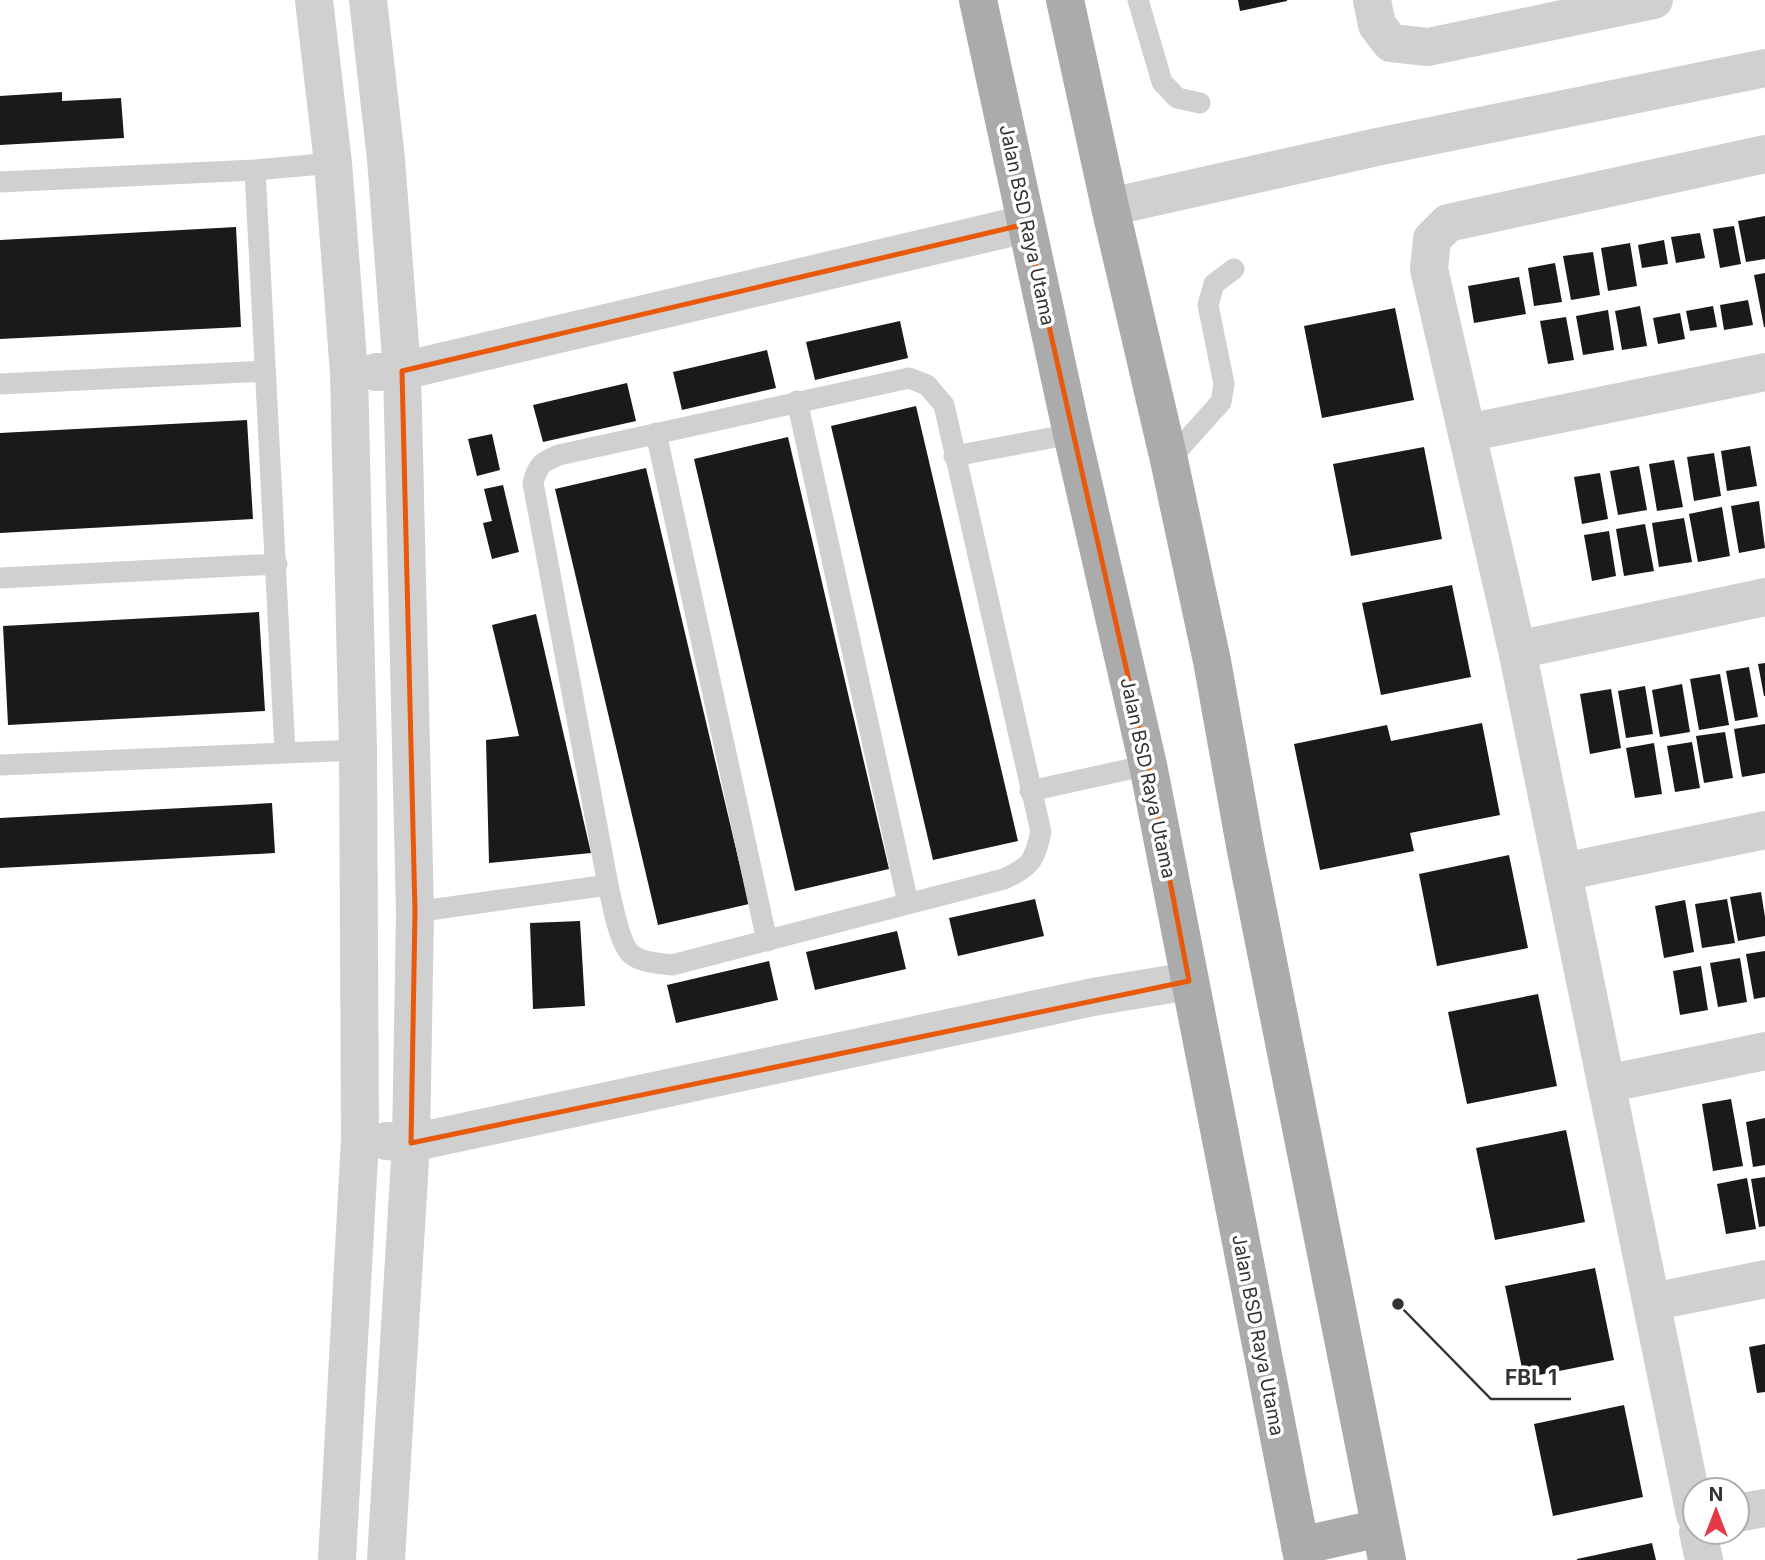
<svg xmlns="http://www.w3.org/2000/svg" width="1765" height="1560" viewBox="0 0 1765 1560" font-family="Inter,sans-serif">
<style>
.building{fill:#1a1a1a}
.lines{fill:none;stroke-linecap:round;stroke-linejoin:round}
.lane{stroke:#d0d0d0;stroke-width:21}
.street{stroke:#d0d0d0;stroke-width:38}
.primary{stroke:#ababab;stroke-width:38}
.marked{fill:none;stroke:#e8590c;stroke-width:5;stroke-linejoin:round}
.labels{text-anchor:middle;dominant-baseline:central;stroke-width:7;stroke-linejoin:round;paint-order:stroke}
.street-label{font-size:19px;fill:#333;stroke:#fff}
.leader{fill:none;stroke:#333;stroke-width:2.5}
.callout-dot{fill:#333;stroke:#fff;stroke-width:2.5}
.callout-label{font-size:21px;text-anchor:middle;font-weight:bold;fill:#333;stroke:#fff;stroke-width:7;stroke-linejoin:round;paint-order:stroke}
</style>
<rect width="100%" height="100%" fill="#fff"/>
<!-- building -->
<path class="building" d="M1238 0H1287V1L1240 11Z
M62 92V101L121 98 124 138 0 145V96Z
M1765 216V259L1746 262 1738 221Z
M1734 226 1741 264 1720 268 1713 229Z
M236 227 241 327 0 339V240Z
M1700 233 1705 258 1676 263 1671 237Z
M1664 240 1668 264 1642 268 1638 245Z
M1630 243 1637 286 1608 291 1601 248Z
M1593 252 1600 295 1571 300 1563 256Z
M1555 263 1562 302 1534 306 1528 268Z
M1765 273V327H1764L1754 275Z
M1519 277 1526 314 1474 323 1468 286Z
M1748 300 1753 325 1724 330 1720 305Z
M1640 306 1647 346 1622 350 1615 311Z
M1713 306 1717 327 1690 331 1686 311Z
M1395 308 1414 400 1322 418 1304 326Z
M1608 310 1614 350 1583 355 1576 316Z
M1680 313 1685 339 1658 344 1653 318Z
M1566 317 1574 360 1548 364 1540 321Z
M900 321 908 358 815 380 806 342Z
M767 350 776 388 682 410 673 372Z
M627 383 636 421 543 442 533 405Z
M916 406 1018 841 933 860 831 426Z
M247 420 253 519 0 533V433Z
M492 434 500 470 477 476 468 439Z
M788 437 889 869 795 891 694 459Z
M1750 446 1757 486 1727 491 1721 451Z
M1424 447 1442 539 1351 556 1333 464Z
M1714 453 1721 496 1694 501 1687 457Z
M1674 460 1683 507 1657 511 1649 464Z
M1639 466 1647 510 1618 515 1610 471Z
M646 468 749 904 658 925 555 489Z
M1600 473 1608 519 1582 524 1574 477Z
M503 485 519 552 492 559 483 523 492 521 484 489Z
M1759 501 1765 548 1739 553 1731 506Z
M1722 507 1730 556 1698 562 1689 514Z
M1684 518 1692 562 1659 567 1652 523Z
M1645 524 1654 571 1624 576 1616 529Z
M1609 531 1616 576 1592 581 1584 535Z
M1452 585 1471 677 1381 695 1362 603Z
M259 612 265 711 8 725 3 626Z
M536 614 591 853 489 863 486 740 519 736 492 625Z
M1765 663V696H1764L1758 664Z
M1749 667 1758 717 1735 721 1726 671Z
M1720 674 1729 725 1699 730 1690 679Z
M1682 684 1690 732 1660 737 1652 690Z
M1645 686 1653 734 1626 738 1618 691Z
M1611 689 1621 748 1590 754 1580 694Z
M1482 723 1500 815 1410 833 1414 851 1320 870 1294 744 1387 725 1391 741Z
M1765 724V773L1742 777 1734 729Z
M1725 732 1733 778 1704 783 1696 736Z
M1692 742 1700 788 1675 792 1667 746Z
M1654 743 1662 794 1635 798 1626 748Z
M272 803 275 853 0 868V818Z
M1509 855 1528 948 1437 966 1419 874Z
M1761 892 1765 917V936L1738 941 1730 897Z
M1035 899 1044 936 958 956 949 918Z
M1727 899 1735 943 1702 948 1695 904Z
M1685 900 1694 952 1664 958 1655 906Z
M580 921 585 1006 533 1009 530 923Z
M897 931 906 969 815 990 806 952Z
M1765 951V997L1754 999 1746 954Z
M1740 958 1747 1002 1718 1007 1710 963Z
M769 961 778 1000 676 1023 667 985Z
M1701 966 1708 1010 1680 1015 1673 971Z
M1538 994 1557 1086 1467 1104 1448 1012Z
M1731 1099 1743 1166 1713 1171 1702 1104Z
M1765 1118V1165L1753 1167 1746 1122Z
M1566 1130 1585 1222 1495 1240 1476 1148Z
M1765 1177V1226L1759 1227 1751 1179Z
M1747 1178 1756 1229 1726 1234 1717 1184Z
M1595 1268 1614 1360 1524 1378 1505 1286Z
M1765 1344V1392L1757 1393 1749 1347Z
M1624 1405 1643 1497 1553 1516 1534 1424Z
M1652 1543 1656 1560H1577V1559Z"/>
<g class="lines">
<!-- lane -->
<path class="lane" d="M1138 0 1162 82 1177 98 1200 103
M255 170 285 752
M0 182 255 170 333 163
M909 378 927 385 944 405 1041 832C1034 862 1031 866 1004 879L672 965C659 963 640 963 630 953 619 942 612 902 608 885L533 483C538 464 542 462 559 455Z
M0 384 265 371
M797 401 908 903
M656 433 767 941
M954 456 1072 434
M1169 460 1221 402 1224 384 1208 305 1214 284 1234 269
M0 578 277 564
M0 765 358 750
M1030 791 1148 765
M415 912 608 885"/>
<!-- street -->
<path class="street" d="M314 0 333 163 349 373 358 750 360 1139 337 1560
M368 0 386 159 402 371 415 912 411 1143 386 1560
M1372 0 1377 25 1391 43 1428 47 1654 0
M1110 207 1377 147 1765 68
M376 372 402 371 1026 224
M1467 433 1765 372
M1517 650 1765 597
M1563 872 1765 830
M1606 1084 1765 1051
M386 1141 411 1143 1093 997 1189 981
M1652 1302 1765 1279
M1737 1513 1765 1508
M1695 1515 1517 650 1429 269 1432 239 1448 223 1765 154
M1698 1532 1704 1560"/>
<!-- primary -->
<path class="primary" d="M978 0 1072 434 1148 765 1303 1560
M1065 0 1110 207 1169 460 1212 661 1246 851 1387 1560
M1300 1546 1380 1528"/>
</g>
<!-- marked area -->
<path class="marked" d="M1026 224 1148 765 1189 981 411 1143 415 912 402 371Z"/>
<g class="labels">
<!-- street labels -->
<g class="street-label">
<text transform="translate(1027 225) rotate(78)">Jalan BSD Raya Utama</text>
<text transform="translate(1148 778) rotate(78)">Jalan BSD Raya Utama</text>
<text transform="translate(1258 1335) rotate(79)">Jalan BSD Raya Utama</text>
</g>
</g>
<!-- callouts -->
<path class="leader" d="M1398 1304L1491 1399H1571"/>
<circle class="callout-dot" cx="1398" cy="1304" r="7"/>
<g class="callout-label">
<text x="1531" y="1385">FBL 1</text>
</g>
<!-- north arrow -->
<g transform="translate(1716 1511)"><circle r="33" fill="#ffffff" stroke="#adadad" stroke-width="2"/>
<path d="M0-5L12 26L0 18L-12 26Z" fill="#e63946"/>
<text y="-10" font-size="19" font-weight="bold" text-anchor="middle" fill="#333333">N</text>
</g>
</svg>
